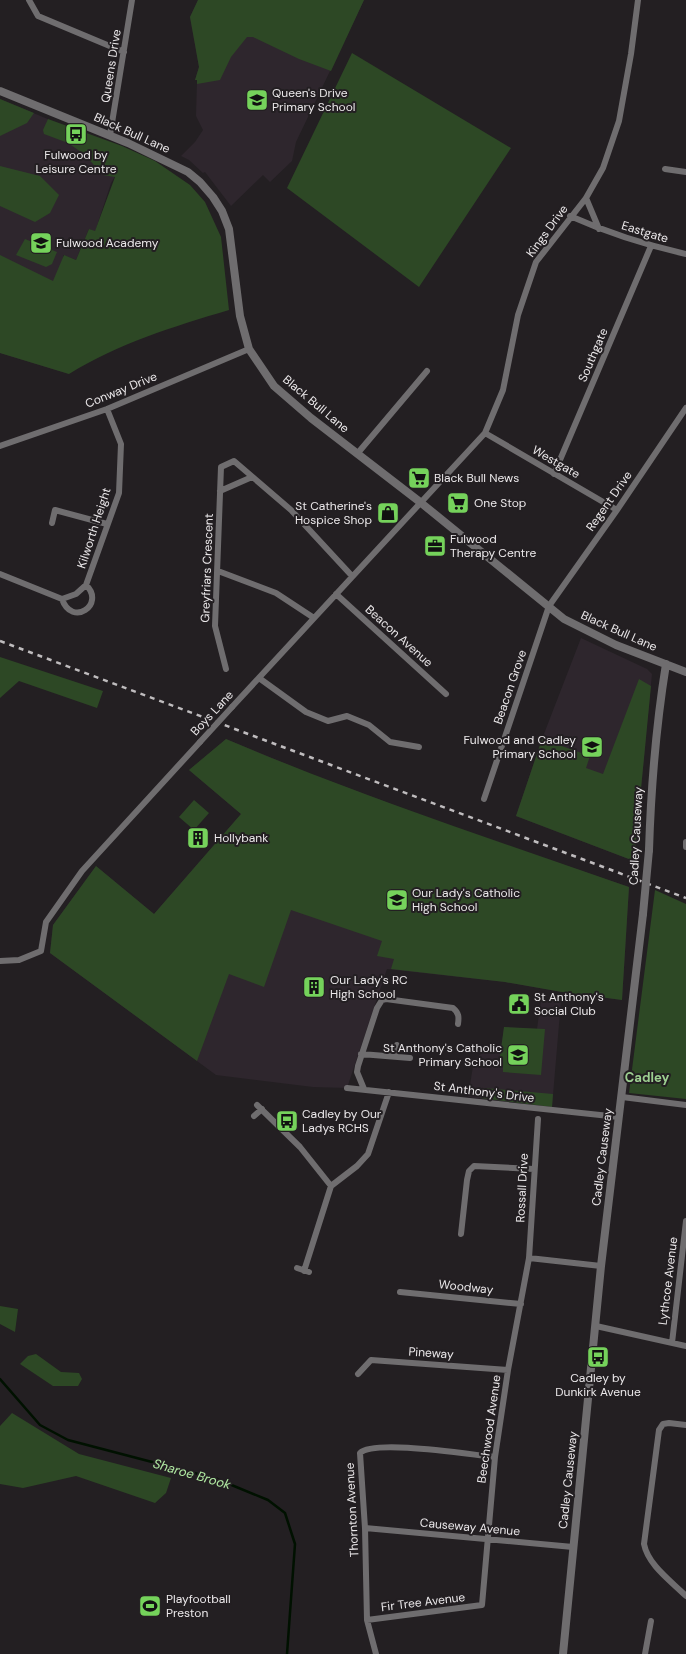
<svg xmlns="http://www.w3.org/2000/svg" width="686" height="1654" viewBox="0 0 686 1654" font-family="'DM Sans',sans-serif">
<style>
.built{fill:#2e262d}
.green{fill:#2d4825}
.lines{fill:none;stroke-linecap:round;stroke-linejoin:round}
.stream{stroke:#010;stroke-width:2.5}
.minor{stroke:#6f6d6f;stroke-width:6}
.tertiary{stroke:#6f6d6f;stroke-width:8}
.rail{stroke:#bfbcbe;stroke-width:2.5;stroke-dasharray:5 5;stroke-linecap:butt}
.minor-bridge{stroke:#6f6d6f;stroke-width:6}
.tertiary-bridge{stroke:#6f6d6f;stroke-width:8}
.labels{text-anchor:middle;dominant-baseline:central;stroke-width:4;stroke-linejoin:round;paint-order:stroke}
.street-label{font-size:12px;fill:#ebe8ea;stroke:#231f22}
.poi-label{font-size:12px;fill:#ebe8ea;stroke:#231f22;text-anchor:start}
.neighbourhood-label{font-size:13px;font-weight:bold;fill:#9dcf91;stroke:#231f22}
.water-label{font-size:13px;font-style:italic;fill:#b1eaa3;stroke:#231f22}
</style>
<rect width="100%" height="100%" fill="#231f22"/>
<!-- built -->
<path class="built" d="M198 0H364L296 142 292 161 270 182 263 175 231 206 205 172 203 173 189 160 181 156 195 142 203 130 196 116 197 80H195L199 67 190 17Z
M0 99 50 120 121 167 111 183 95 232 89 229 76 260 63 255 69 374 0 353Z
M581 638 647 669 652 674 634 861 516 816 542 739Z
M226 739 308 773 453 827 629 887 622 1000 562 992 505 982 387 969 347 1088 313 1087 216 1075 50 953 53 925 96 866 154 914 241 814 189 770Z
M541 1000 561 1001 552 1107 468 1097 474 1060 483 1052 502 1044 504 1027 537 1029Z"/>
<!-- green -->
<path class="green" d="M198 0H364L331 71 299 59 253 37H247L231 57 220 80 197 84V80H195L199 67 190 17Z
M352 53 511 148 419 287 287 188Z
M0 99 34 113 27 123 0 136Z
M48 119 122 146 155 161 190 185 205 202 221 237 229 310C172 327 120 343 69 374L0 353V255L53 281 64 255 76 260 89 229 95 231 115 177 103 175 84 154 68 143 44 134 43 130Z
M0 166 40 176 59 195 50 213 35 222 0 206Z
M25 239 57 252 52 264 46 267 16 255Z
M0 657 103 691 97 708 19 681 0 698Z
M639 679 651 686 634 861 516 816 542 739 590 756 586 768 603 774Z
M226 739C358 795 494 840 629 887L622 1000 562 992 505 982 391 969 394 959 377 956 382 941 291 910 264 987 229 974 197 1061 50 953 53 925 96 866 154 914 241 814 189 770Z
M194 800 209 813 194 830 179 817Z
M655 890 686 904V1099L629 1093Z
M504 1027 545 1029 541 1075 503 1072V1063H499Z
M484 1088 553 1094 552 1107 481 1098Z
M0 1306 18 1309 15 1332 0 1324Z
M36 1354 61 1372 79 1373 82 1379 78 1386H53L20 1364 28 1356Z
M12 1413 79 1454 171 1478 166 1493 155 1503 76 1476 23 1488 0 1484V1426Z"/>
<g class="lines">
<!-- stream -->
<path class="stream" d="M0 1379 40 1425 68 1440 217 1479 268 1500 285 1513 295 1544 287 1654"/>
<!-- minor -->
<path class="minor" d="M29 0 38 16 124 52
M110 135 132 0
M665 169 686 172
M586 198 599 229
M570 216C608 233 646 245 686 254
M485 433 617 510
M0 446 107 409 249 349
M357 454 427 371
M554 474 651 246
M220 491 252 477
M52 523 55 510 107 524
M218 571 276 593 314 618
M0 574 62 599 76 594 86 585 119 493 121 444 107 409
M336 594 446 694
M62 599C72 628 106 604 86 585
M226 669 215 626 221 467 234 461 291 510 352 576
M259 678 306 712 328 721 347 716 369 725 390 742 419 747
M232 707 485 433 503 390 518 315 536 262 586 198 603 168 619 121 631 54 638 0
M484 799 549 606 617 510 686 408
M686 842V847
M0 961 19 960 41 951 46 922 82 871 200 742
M361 1054 410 1058
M395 1056 397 1045
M347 1088 619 1117
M364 1089 357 1072 358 1066 377 1008 382 1000 386 999 453 1008C459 1013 459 1017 458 1024
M622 1097 686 1105
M257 1105 300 1147 331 1186
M254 1116 262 1109
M461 1234 467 1180 469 1171 474 1166 534 1169
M529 1258 601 1266
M297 1268 309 1272
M304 1271 331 1186 357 1166 368 1154 389 1092
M400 1292 521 1304
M596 1326 686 1346
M672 1343 686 1221
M358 1374 371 1360 508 1370
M686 1425 669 1423 663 1424 659 1430 644 1544C648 1565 671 1581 686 1596
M365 1528 573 1547
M367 1620 482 1605 495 1457 508 1370 529 1258 538 1119
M376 1654 367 1620 365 1528 360 1453C374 1439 472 1455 495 1457
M645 1654 651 1621"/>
<!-- tertiary -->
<path class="tertiary" d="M0 91 128 143 188 172 200 182 213 197 222 211 229 229 240 316 249 349 274 386 311 418 420 502 564 619 616 645 686 672
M649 850C651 787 656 726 666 664
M563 1654 601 1266 643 914"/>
<!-- rail -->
<path class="rail" d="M0 641 686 898"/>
<!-- minor-bridge -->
<path class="minor-bridge" d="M200 742 232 707"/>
<!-- tertiary-bridge -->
<path class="tertiary-bridge" d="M643 914 649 850"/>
</g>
<!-- icons -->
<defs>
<g id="school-square" transform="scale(1.15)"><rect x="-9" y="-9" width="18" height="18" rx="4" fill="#75d25b" stroke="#231f22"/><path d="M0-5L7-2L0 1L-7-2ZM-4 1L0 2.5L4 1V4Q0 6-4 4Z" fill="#111"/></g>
<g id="bus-square" transform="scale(1.15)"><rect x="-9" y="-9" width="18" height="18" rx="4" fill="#75d25b" stroke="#231f22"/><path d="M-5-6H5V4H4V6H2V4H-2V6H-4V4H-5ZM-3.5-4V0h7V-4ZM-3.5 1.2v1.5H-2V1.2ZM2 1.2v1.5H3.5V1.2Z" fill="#111"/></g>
<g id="supermarket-square" transform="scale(1.15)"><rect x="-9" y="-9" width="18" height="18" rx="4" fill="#75d25b" stroke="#231f22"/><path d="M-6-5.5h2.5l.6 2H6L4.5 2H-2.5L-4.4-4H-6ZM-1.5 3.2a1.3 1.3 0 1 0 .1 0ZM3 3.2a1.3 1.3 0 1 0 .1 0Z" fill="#111"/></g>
<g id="shop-square" transform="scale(1.15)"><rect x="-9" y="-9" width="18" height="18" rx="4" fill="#75d25b" stroke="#231f22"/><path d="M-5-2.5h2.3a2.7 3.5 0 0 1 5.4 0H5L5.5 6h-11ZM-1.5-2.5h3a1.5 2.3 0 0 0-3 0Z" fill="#111"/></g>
<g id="office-square" transform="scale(1.15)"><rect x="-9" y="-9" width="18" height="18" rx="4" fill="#75d25b" stroke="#231f22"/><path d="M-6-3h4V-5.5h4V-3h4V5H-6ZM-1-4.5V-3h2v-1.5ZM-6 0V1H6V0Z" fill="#111"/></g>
<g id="building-square" transform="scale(1.15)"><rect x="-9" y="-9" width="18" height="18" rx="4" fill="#75d25b" stroke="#231f22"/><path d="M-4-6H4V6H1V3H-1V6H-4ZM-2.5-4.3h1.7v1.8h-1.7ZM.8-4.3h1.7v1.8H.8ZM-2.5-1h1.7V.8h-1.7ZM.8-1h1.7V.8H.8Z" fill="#111"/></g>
<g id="civic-square" transform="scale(1.15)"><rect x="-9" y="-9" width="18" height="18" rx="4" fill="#75d25b" stroke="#231f22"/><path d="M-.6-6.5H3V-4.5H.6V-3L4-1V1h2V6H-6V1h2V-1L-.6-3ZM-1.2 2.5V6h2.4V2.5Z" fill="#111"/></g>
<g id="stadium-square" transform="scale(1.15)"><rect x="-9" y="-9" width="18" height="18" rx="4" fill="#75d25b" stroke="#231f22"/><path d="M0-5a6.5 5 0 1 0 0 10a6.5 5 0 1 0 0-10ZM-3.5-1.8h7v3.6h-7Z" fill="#111"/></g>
</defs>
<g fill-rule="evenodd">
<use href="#school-square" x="257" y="100"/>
<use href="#bus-square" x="76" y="134"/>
<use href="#school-square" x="41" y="243"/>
<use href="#supermarket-square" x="419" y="478"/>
<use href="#supermarket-square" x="458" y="503"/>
<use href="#shop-square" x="388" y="513"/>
<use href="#office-square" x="435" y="546"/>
<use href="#school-square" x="592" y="747"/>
<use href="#building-square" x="198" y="838"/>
<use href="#school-square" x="397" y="900"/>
<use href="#building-square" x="314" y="987"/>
<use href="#civic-square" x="519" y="1004"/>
<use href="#school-square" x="518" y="1055"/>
<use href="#bus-square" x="287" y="1121"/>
<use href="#bus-square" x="598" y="1357"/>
<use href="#stadium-square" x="150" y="1606"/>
</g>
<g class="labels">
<!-- street labels -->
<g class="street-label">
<text transform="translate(111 66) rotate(-81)">Queens Drive</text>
<text transform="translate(132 133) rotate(24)">Black Bull Lane</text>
<text transform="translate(547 231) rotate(-54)">Kings Drive</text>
<text transform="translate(645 232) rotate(17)">Eastgate</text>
<text transform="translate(593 355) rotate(-67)">Southgate</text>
<text transform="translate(121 390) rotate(-22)">Conway Drive</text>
<text transform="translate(316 404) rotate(40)">Black Bull Lane</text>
<text transform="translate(556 462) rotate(30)">Westgate</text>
<text transform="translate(609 501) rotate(-55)">Regent Drive</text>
<text transform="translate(94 528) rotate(-72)">Kilworth Height</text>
<text transform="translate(207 568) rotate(-88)">Greyfriars Crescent</text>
<text transform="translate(619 631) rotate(24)">Black Bull Lane</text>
<text transform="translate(399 636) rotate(42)">Beacon Avenue</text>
<text transform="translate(510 687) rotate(-71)">Beacon Grove</text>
<text transform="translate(212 713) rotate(-47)">Boys Lane</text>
<text transform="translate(636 836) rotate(-87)">Cadley Causeway</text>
<text transform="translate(484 1092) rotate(7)">St Anthony's Drive</text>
<text transform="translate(602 1157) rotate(-83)">Cadley Causeway</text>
<text transform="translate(522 1188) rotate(-87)">Rossall Drive</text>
<text transform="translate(668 1281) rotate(-83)">Lythcoe Avenue</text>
<text transform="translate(466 1287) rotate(6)">Woodway</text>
<text transform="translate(431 1353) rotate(4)">Pineway</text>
<text transform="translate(489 1429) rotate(-82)">Beechwood Avenue</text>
<text transform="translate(568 1480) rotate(-84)">Cadley Causeway</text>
<text transform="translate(352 1510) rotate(-93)">Thornton Avenue</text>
<text transform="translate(470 1527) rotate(5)">Causeway Avenue</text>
<text transform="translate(423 1602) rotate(-7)">Fir Tree Avenue</text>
</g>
<!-- poi labels -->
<g class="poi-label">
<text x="272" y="93">Queen's Drive<tspan x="272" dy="14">Primary School</tspan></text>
<text x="76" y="155" text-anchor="middle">Fulwood by<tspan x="76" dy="14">Leisure Centre</tspan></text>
<text x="56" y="243">Fulwood Academy</text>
<text x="434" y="478">Black Bull News</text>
<text x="474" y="503">One Stop</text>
<text x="372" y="506" text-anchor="end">St Catherine's<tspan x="372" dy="14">Hospice Shop</tspan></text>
<text x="450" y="539">Fulwood<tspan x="450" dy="14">Therapy Centre</tspan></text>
<text x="576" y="740" text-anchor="end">Fulwood and Cadley<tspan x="576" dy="14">Primary School</tspan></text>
<text x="214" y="838">Hollybank</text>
<text x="412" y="893">Our Lady's Catholic<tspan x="412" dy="14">High School</tspan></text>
<text x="330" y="980">Our Lady's RC<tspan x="330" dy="14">High School</tspan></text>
<text x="534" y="997">St Anthony's<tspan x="534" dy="14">Social Club</tspan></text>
<text x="502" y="1048" text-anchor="end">St Anthony's Catholic<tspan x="502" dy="14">Primary School</tspan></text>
<text x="302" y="1114">Cadley by Our<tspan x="302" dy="14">Ladys RCHS</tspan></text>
<text x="598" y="1378" text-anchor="middle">Cadley by<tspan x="598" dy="14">Dunkirk Avenue</tspan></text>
<text x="166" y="1599">Playfootball<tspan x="166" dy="14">Preston</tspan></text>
</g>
<!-- neighbourhood labels -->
<g class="neighbourhood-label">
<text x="647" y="1077">Cadley</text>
</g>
<!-- water labels -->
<g class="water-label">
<text transform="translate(192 1474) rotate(16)">Sharoe Brook</text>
</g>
</g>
</svg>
